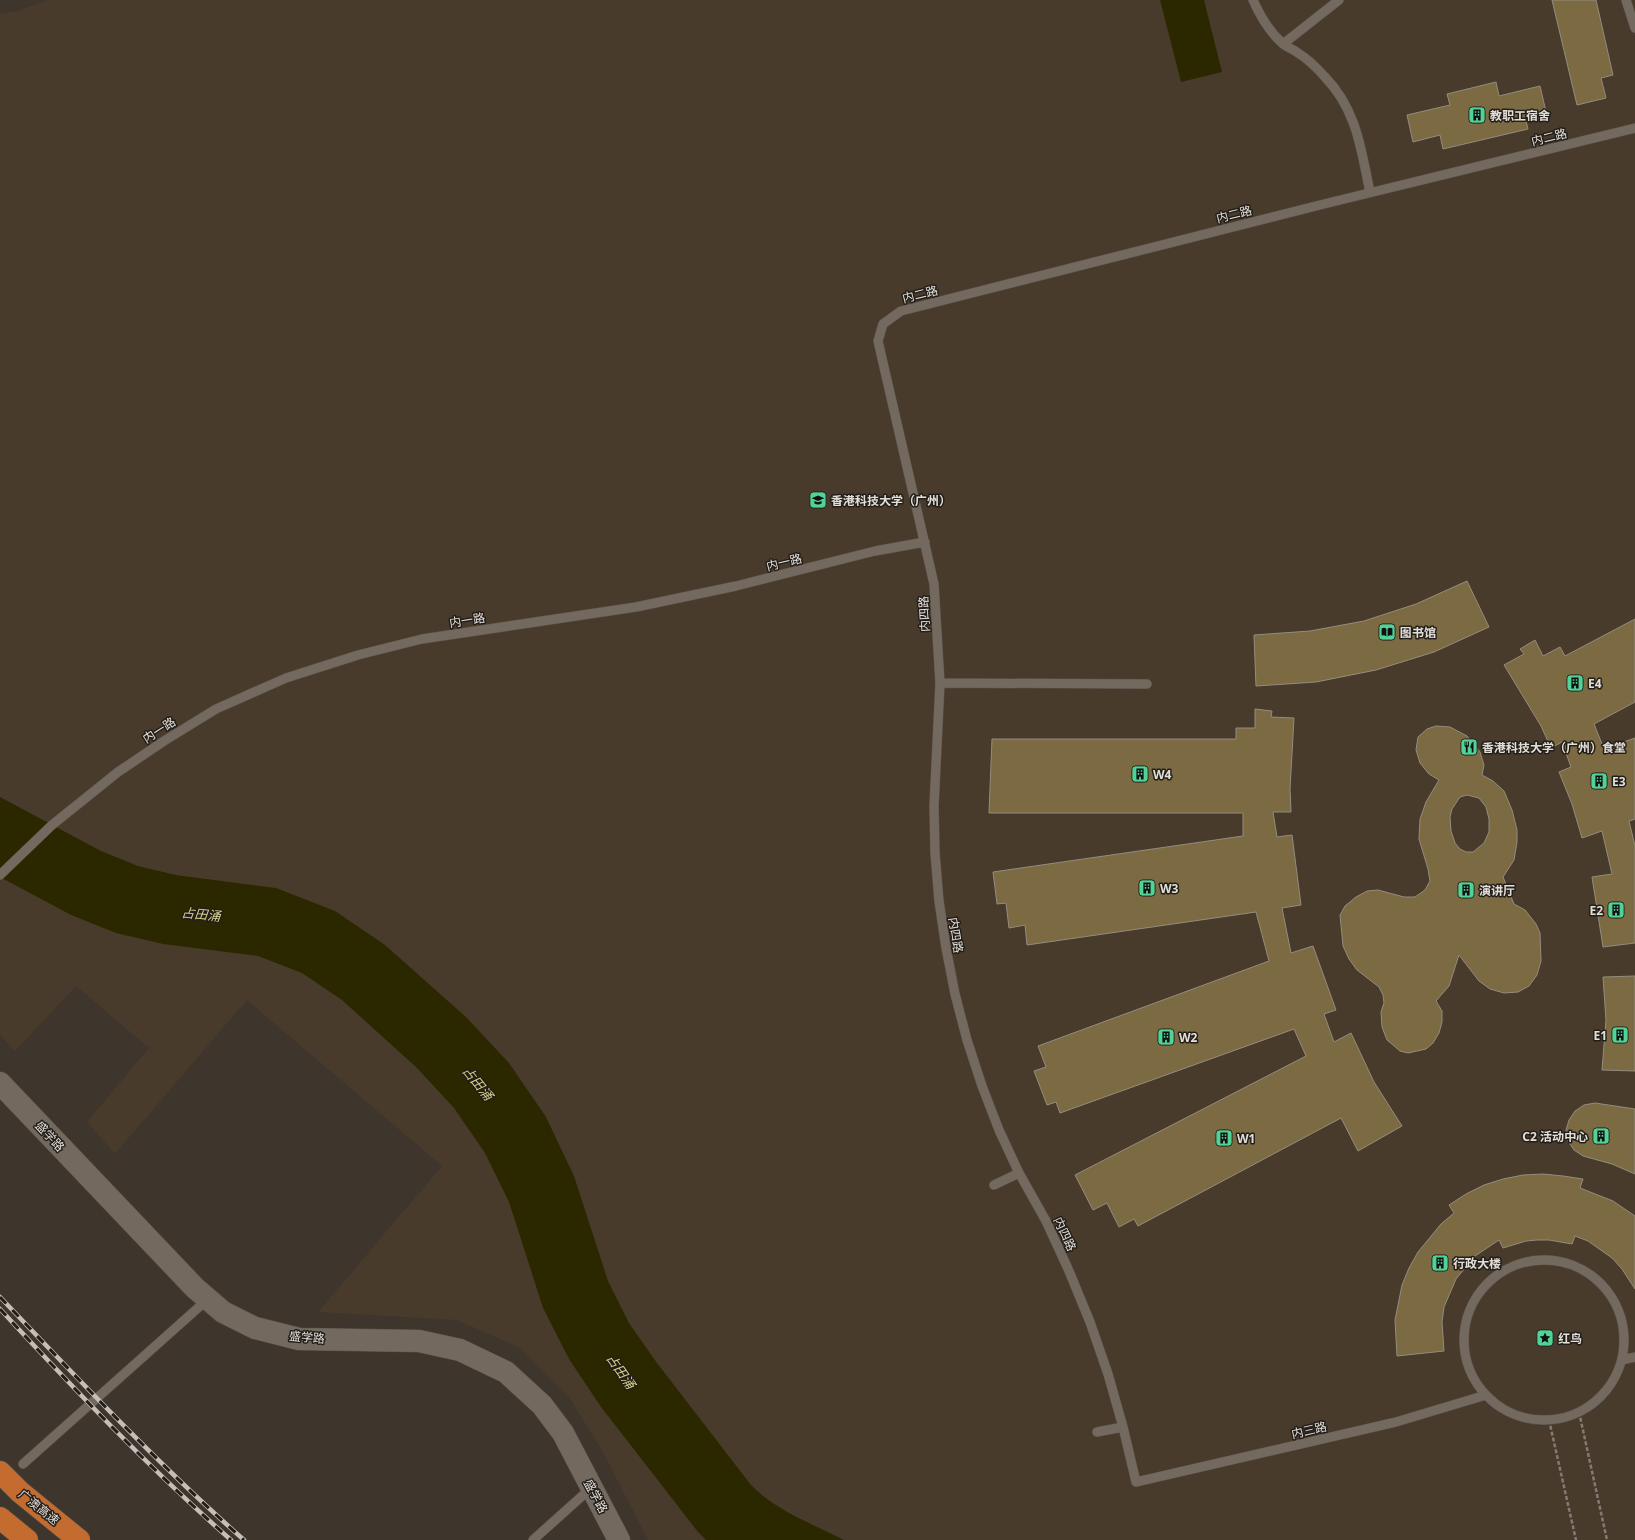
<svg xmlns="http://www.w3.org/2000/svg" width="1635" height="1540" viewBox="0 0 1635 1540" font-family="'Noto Sans','Noto Sans SC',sans-serif">
<style>
.built{fill:#493b2c}
.water{fill:#2b2800}
.building{fill:#7b6a42;stroke:#938d7f;fill-rule:evenodd}
.lines{fill:none;stroke-linecap:round;stroke-linejoin:round}
.service-casing{stroke:#5a534b;stroke-width:10}
.tertiary-casing{stroke:#5a534b;stroke-width:23}
.motorway-casing{stroke:#5a534b;stroke-width:23}
.path{stroke:#827b73;stroke-width:2.5;stroke-dasharray:4 2;stroke-linecap:butt}
.service{stroke:#73695e;stroke-width:9}
.tertiary{stroke:#73695e;stroke-width:22}
.motorway{stroke:#c46b2f;stroke-width:22}
.rail-casing{stroke:#c5bfb8;stroke-width:4.5}
.rail{stroke:#221e19;stroke-width:3;stroke-dasharray:9;stroke-linecap:butt}
.labels{text-anchor:middle;dominant-baseline:central;stroke-width:3;stroke-linejoin:round;paint-order:stroke}
.poi-label{font-size:12px;font-weight:bold;fill:#e4ded8;stroke:#221e19;text-anchor:start}
.street-label{font-size:12px;fill:#e4ded8;stroke:#221e19}
.water-label{font-size:13px;font-style:italic;fill:#d4d08a;stroke:#221e19}
</style>
<rect width="100%" height="100%" fill="#3e352c"/>
<!-- built -->
<path class="built" d="M49 0H1635V1540H648L604 1454 569 1397 520 1348 457 1320 318 1312 442 1166 247 1000 115 1154 87 1122 149 1048 76 986 15 1051 0 1035V14L14 12Z"/>
<!-- water -->
<path class="water" d="M1160 0H1204L1222 72 1181 82Z
M0 797 101 851 138 866 176 875 276 888 335 911 385 945 466 1017 509 1063 546 1117 574 1176 608 1281 629 1323 657 1363 751 1485C776 1511 813 1524 844 1540H706L698 1532 601 1407 569 1359 543 1308 509 1202 485 1153 454 1108 417 1068 342 1000 302 973 258 956 163 944 116 933 71 915 0 877Z"/>
<!-- building -->
<path class="building" d="M1552 0H1596L1613 75 1601 78 1606 98 1577 105Z
M1496 82 1499 96 1540 86 1547 116 1526 121 1528 129 1443 149 1440 135 1413 142 1407 115 1450 105 1447 94Z
M1467 581 1489 627 1434 652 1376 670 1316 682 1256 686 1254 635 1310 631 1364 621 1416 604Z
M1635 619V702L1594 724 1604 749 1635 738V819L1629 821 1635 846V943L1603 947 1592 877 1612 874 1602 831 1582 838 1572 804 1559 772 1571 767 1562 742 1551 748 1541 726 1504 665 1524 654 1520 649 1535 640 1543 656 1560 647 1565 656Z
M1255 709 1272 711 1271 717 1294 718 1290 789 1291 812H1273L1277 837 1292 835 1301 905 1282 908 1291 953 1313 946 1336 1010 1324 1014 1334 1042 1351 1033 1374 1082 1402 1126 1358 1151 1341 1118 1138 1226 1134 1219 1119 1227 1107 1203 1093 1210 1075 1175 1306 1056 1294 1029 1060 1113 1056 1102 1047 1105 1034 1071 1046 1067 1038 1046 1269 961 1256 912 1027 945 1025 925 1009 928 1006 903 997 904 993 872 1243 836V813H989L992 739H1236V728H1255Z
M1436 726 1450 727 1467 736 1480 752 1484 765 1482 775 1493 781 1504 791 1512 810 1517 830V842L1514 860 1503 877 1514 904 1525 910 1536 924 1540 933 1541 961 1537 975 1529 986 1518 992 1504 993 1490 989 1479 981 1459 955 1449 986 1436 1001 1442 1011V1022L1439 1033 1433 1043 1426 1049 1408 1053 1400 1051 1387 1040 1382 1027 1381 1012 1384 1003 1383 995 1379 987 1357 970 1349 959 1343 946 1340 915 1345 906 1356 897 1367 891 1378 890 1404 897H1415L1425 890 1430 881 1428 869 1419 839 1420 819 1426 802 1439 780 1429 774 1420 763 1416 750 1418 737 1427 729ZM1467 795 1479 798 1486 807 1489 819V832L1484 843 1473 852H1466L1460 849 1455 843 1451 831 1450 817 1452 809 1460 797Z
M1635 976V1071L1602 1070 1606 1020 1603 977Z
M1595 1103 1635 1109V1174L1612 1164 1583 1156 1574 1150 1568 1141 1566 1130 1569 1120 1575 1111 1584 1105Z
M1543 1174 1563 1176 1583 1179 1580 1188 1613 1201 1635 1216V1289L1622 1269 1612 1258 1588 1241 1575 1236 1572 1244 1549 1240H1537L1526 1241 1503 1248 1499 1240 1475 1256 1456 1279 1444 1307 1442 1322 1444 1351 1397 1356 1395 1320 1402 1285 1409 1268 1418 1252 1441 1224 1454 1213 1449 1205 1466 1194 1484 1185 1503 1179 1523 1175Z"/>
<g class="lines">
<!-- service casing -->
<g class="service-casing">
<path id="service" d="M1253 0C1260 16 1269 31 1282 43 1286 47 1293 49 1298 53 1308 59 1317 68 1325 77 1357 110 1361 150 1370 192
M1626 0 1635 28
M1283 44 1339 0
M940 683 1147 684
M0 875 52 825 118 772 164 741 216 709 286 678 358 655 422 639 636 607 736 586 875 551 925 542
M994 1185 1019 1173
M1464 1340a80 80 0 1 1 160 0a80 80 0 1 1-160 0Z
M1622 1360 1635 1357
M1486 1395 1396 1422 1136 1482 1123 1427 1108 1374 1090 1322 1069 1271 1046 1221 1019 1173 999 1130 982 1086 967 1040 955 994 946 948 939 901 935 853 934 806 940 683 934 584 878 341 883 324 901 311 1328 203 1635 128
M1097 1432 1123 1427
M23 1464 208 1299
M533 1540 591 1488"/>
</g>
<!-- tertiary casing -->
<g class="tertiary-casing">
<path id="tertiary" d="M0 1083 195 1288 223 1312 255 1328 299 1339 419 1341 460 1350 506 1372 542 1405 563 1433 619 1540"/>
</g>
<!-- motorway casing -->
<g class="motorway-casing">
<path id="motorway" d="M0 1472 20 1492 79 1540
M0 1518 27 1540"/>
</g>
<!-- path -->
<path class="path" d="M1579 1412 1607 1540
M1549 1420 1576 1540"/>
<!-- service -->
<use href="#service" class="service"/>
<!-- tertiary -->
<use href="#tertiary" class="tertiary"/>
<!-- motorway -->
<use href="#motorway" class="motorway"/>
<!-- rail casing -->
<g class="rail-casing">
<path id="rail" d="M0 1297C79 1380 158 1464 244 1540
M0 1309C74 1389 149 1468 231 1540"/>
</g>
<!-- rail -->
<use href="#rail" class="rail"/>
</g>
<!-- icons -->
<defs>
<g id="building-square" transform="scale(0.9)"><rect x="-9" y="-9" width="18" height="18" rx="4" fill="#51d397" stroke="#221e19"/><path d="M-4-6H4V6H1V3H-1V6H-4ZM-2.5-4.3h1.7v1.8h-1.7ZM.8-4.3h1.7v1.8H.8ZM-2.5-1h1.7V.8h-1.7ZM.8-1h1.7V.8H.8Z" fill="#111"/></g>
<g id="university-square" transform="scale(0.9)"><rect x="-9" y="-9" width="18" height="18" rx="4" fill="#51d397" stroke="#221e19"/><path d="M0-5L7-2L0 1L-7-2ZM-4 1L0 2.5L4 1V4Q0 6-4 4Z" fill="#111"/></g>
<g id="library-square" transform="scale(0.9)"><rect x="-9" y="-9" width="18" height="18" rx="4" fill="#51d397" stroke="#221e19"/><path d="M-6-4Q-3-5.5-.7-3.5V5Q-3 3-6 4ZM6-4Q3-5.5 .7-3.5V5Q3 3 6 4Z" fill="#111"/></g>
<g id="restaurant-square" transform="scale(0.9)"><rect x="-9" y="-9" width="18" height="18" rx="4" fill="#51d397" stroke="#221e19"/><path d="M-5-6h1v4h1v-4h1v4h1v-4h1v5L-1.5 .5V6h-2V.5L-5-1ZM5-6V6H3V1.5H1.5Q1.5-4 5-6Z" fill="#111"/></g>
<g id="sight-square" transform="scale(0.9)"><rect x="-9" y="-9" width="18" height="18" rx="4" fill="#51d397" stroke="#221e19"/><path d="M0-6L1.8-2.2L6-1.7L2.9 1.2L3.7 5.4L0 3.3L-3.7 5.4L-2.9 1.2L-6-1.7L-1.8-2.2Z" fill="#111"/></g>
</defs>
<g fill-rule="evenodd">
<use href="#building-square" x="1477" y="115"/>
<use href="#university-square" x="818" y="500"/>
<use href="#library-square" x="1387" y="632"/>
<use href="#building-square" x="1575" y="683"/>
<use href="#restaurant-square" x="1469" y="747"/>
<use href="#building-square" x="1140" y="774"/>
<use href="#building-square" x="1599" y="781"/>
<use href="#building-square" x="1147" y="888"/>
<use href="#building-square" x="1466" y="890"/>
<use href="#building-square" x="1616" y="910"/>
<use href="#building-square" x="1620" y="1035"/>
<use href="#building-square" x="1166" y="1037"/>
<use href="#building-square" x="1601" y="1136"/>
<use href="#building-square" x="1224" y="1138"/>
<use href="#building-square" x="1440" y="1263"/>
<use href="#sight-square" x="1545" y="1338"/>
</g>
<g class="labels">
<!-- poi labels -->
<g class="poi-label">
<text x="1490" y="115">教职工宿舍</text>
<text x="831" y="500">香港科技大学（广州）</text>
<text x="1400" y="632">图书馆</text>
<text x="1588" y="683">E4</text>
<text x="1482" y="747">香港科技大学（广州）食堂</text>
<text x="1153" y="774">W4</text>
<text x="1612" y="781">E3</text>
<text x="1160" y="888">W3</text>
<text x="1479" y="890">演讲厅</text>
<text x="1603" y="910" text-anchor="end">E2</text>
<text x="1607" y="1035" text-anchor="end">E1</text>
<text x="1179" y="1037">W2</text>
<text x="1588" y="1136" text-anchor="end">C2 活动中心</text>
<text x="1237" y="1138">W1</text>
<text x="1453" y="1263">行政大楼</text>
<text x="1558" y="1338">红鸟</text>
</g>
<!-- street labels -->
<g class="street-label">
<text transform="translate(1549 137) rotate(-14)">内二路</text>
<text transform="translate(1234 214) rotate(-14)">内二路</text>
<text transform="translate(920 294) rotate(-14)">内二路</text>
<text transform="translate(784 562) rotate(-14)">内一路</text>
<text transform="translate(924 614) rotate(-93)">内四路</text>
<text transform="translate(467 620) rotate(-9)">内一路</text>
<text transform="translate(159 730) rotate(-33)">内一路</text>
<text transform="translate(956 935) rotate(81)">内四路</text>
<text transform="translate(50 1136) rotate(47)">盛学路</text>
<text transform="translate(1065 1234) rotate(65)">内四路</text>
<text transform="translate(307 1337) rotate(5)">盛学路</text>
<text transform="translate(1309 1430) rotate(-13)">内三路</text>
<text transform="translate(596 1496) rotate(62)">盛学路</text>
<text transform="translate(39 1507) rotate(39)">广澳高速</text>
</g>
<!-- water labels -->
<g class="water-label">
<text transform="translate(201 914) rotate(6)">占田涌</text>
<text transform="translate(478 1083) rotate(51)">占田涌</text>
<text transform="translate(621 1371) rotate(55)">占田涌</text>
</g>
</g>
</svg>
